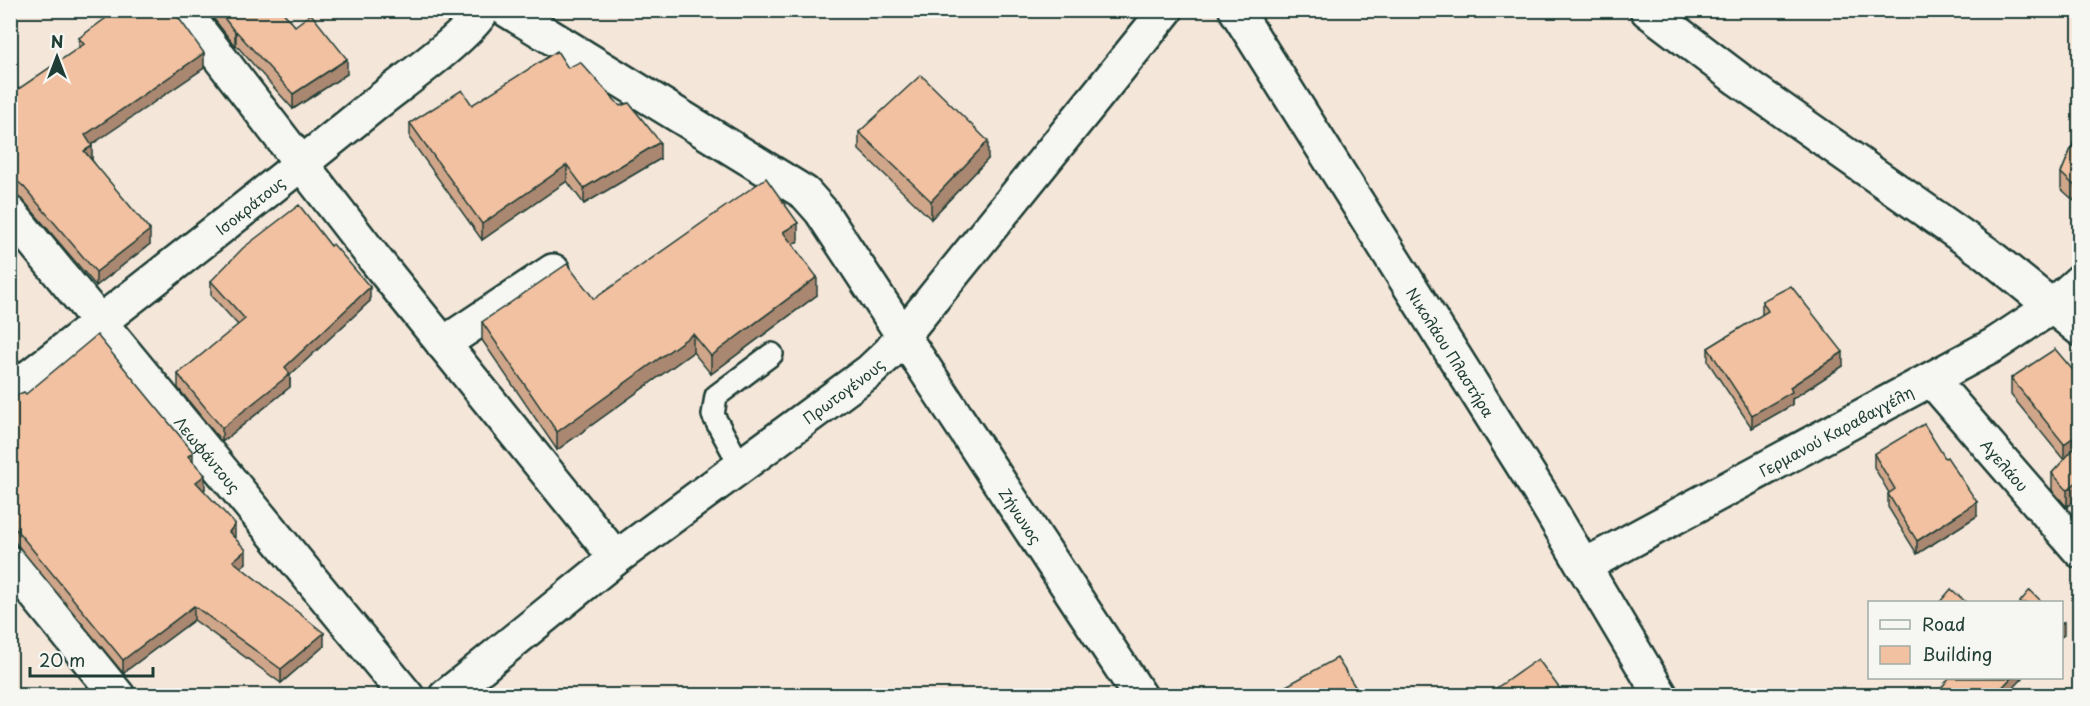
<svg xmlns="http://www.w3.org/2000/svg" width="2090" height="706" viewBox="0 0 2090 706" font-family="'Playpen Sans',sans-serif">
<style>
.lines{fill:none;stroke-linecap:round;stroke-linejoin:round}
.lane-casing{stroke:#1f3d34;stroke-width:26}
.street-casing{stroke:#1f3d34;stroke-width:38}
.lane{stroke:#f6f6f2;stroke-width:21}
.street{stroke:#f6f6f2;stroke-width:33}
.wall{fill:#d0a68b;stroke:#1f3d34;stroke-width:1.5}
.shaded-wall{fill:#a98771;stroke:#1f3d34;stroke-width:1.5}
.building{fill:#f2c1a2;stroke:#1f3d34;stroke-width:1.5}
.labels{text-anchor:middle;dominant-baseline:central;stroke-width:4.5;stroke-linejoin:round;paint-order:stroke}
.street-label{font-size:15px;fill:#1f3d34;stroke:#f6f6f2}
</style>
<rect width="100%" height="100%" fill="#f5e6da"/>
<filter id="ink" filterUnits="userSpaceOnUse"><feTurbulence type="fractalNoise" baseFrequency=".0167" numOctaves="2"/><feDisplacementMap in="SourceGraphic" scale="12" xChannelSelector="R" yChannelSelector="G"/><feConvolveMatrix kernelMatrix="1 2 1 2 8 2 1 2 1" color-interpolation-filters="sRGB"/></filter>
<g filter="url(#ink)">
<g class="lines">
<!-- lane casing -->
<g class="lane-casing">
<path id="lane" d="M740 465 713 415 716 396 772 354"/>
</g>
<!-- street casing -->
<g class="street-casing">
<g id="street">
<path d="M183 10 374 258 616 558"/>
<path id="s1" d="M507 10 805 193 821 211 1140 696"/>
<path id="s2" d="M1236 10 1539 491 1661 696"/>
<path d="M1647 10 1738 79 1986 253 2080 329"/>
<path id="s3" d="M10 213 407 696"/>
<path d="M443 344 553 271"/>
<path id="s4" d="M1932 380 2080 551"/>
<path id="s5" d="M10 392C132 297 254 203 374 105 401 83 466 38 483 10"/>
<path d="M10 563 118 696"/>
<path id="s6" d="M1584 566 1994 345 2050 308 2080 281"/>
<path id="s7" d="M446 696 616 558 870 371 889 353 1166 10"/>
</g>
</g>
<!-- lane -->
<use href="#lane" class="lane"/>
<!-- street -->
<use href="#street" class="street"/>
</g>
<!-- wall -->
<path class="wall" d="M207 10H281L295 26 347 74 293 109 236 45 235 46Z
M79 38 204 68 91 144 92 160 150 244 96 286 24 201 17 196 10 195V95L79 48Z
M568 68 660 159 584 204 567 181 482 240 410 139V123L472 105Z
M2079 130V205L2061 189V173Z
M859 132 988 159 931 219 859 150Z
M798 241 793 244 817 295 711 374 693 352 557 450 482 340V322L594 299Z
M211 281 370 301 290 375V387L222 442 178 388V374L238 325 211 295Z
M1762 301 1843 366 1792 399V405L1752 428 1708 362V348L1762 315Z
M2077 375 2067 507 2052 490V473L2064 460 2011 395V378Z
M26 394 193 461 205 489 203 490 235 538 246 563 241 567 324 646 281 683 194 620 123 673 10 536V397Z
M1874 454 1977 516 1917 554 1888 507V494L1889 493 1874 467Z"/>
<!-- shaded-wall -->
<path class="shaded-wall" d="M236 31V45L235 46V32Z
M204 53V68L85 149V135Z
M347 59V74L293 109V94Z
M988 141V159L931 219V201Z
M660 142V159L584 204V188Z
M92 146V160L84 151Z
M567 165V181L482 240V224Z
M798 223V241L783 250V232Z
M150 230V244L96 286V272Z
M16 236V250L10 254V240Z
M817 277V295L711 374V356Z
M370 287V301L290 375V387L222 442V428L285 367Z
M693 334V352L557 450V432Z
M1843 352V366L1792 399V405L1752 428V415L1790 387Z
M2079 433V450L2064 460V444Z
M193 452V465L188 456Z
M205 475V489L196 496V482Z
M2079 480V497L2067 507V490Z
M1977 502V516L1917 554V541Z
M235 524V538L229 532Z
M246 550V563L233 574V561Z
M194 606V620L123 673V660Z
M2064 622V635L2061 637V624Z
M324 633V646L281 683V669Z
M2011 678H2023L2006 696H1994Z"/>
<!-- building -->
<path class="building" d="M117 10H173L204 53 85 135 92 146 84 151 150 230 96 272 24 187 17 181 10 180V95L84 44 79 38Z
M218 10H281L295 26 311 14 347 59 293 94 236 31 235 32Z
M557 51 568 68 580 62 620 106 629 103 660 142 584 188 567 165 482 224 410 123 462 90 472 105Z
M921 75 988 141 931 201 859 132Z
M2079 130V190L2061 173Z
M766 178 798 223 783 232 817 277 711 356 693 334 557 432 482 322 567 264 594 299Z
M299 205 331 246 333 244 370 287 285 367 290 374 222 428 178 374 245 319 211 281 243 248Z
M10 229 16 236 10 240Z
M1791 286 1843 352 1790 387 1792 392 1752 415 1708 348 1768 311 1762 301Z
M97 335 193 452 188 456 205 475 196 482 235 524 229 532 246 550 233 561 324 633 281 669 194 606 123 660 10 522V397H12L24 392 26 394Z
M2055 349 2077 375 2079 374V433L2064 444 2011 378Z
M1924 424 1945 458 1947 457 1977 502 1917 541 1888 494 1895 489 1874 454Z
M2079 443V480L2067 490 2052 473Z
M1951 589 1967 603H1939Z
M2030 590 2043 603H2019Z
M1337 658 1361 696H1268Z
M1538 659 1565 696H1485Z
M1949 678H2011L1994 696H1935Z"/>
</g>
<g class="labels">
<!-- street labels -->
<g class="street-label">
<text stroke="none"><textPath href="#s5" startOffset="304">Ισοκράτους</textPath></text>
<text stroke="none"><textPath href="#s2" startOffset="404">Νικολάου Πλαστήρα</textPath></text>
<text stroke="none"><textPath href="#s7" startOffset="501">Πρωτογένους</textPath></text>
<text stroke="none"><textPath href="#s6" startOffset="286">Γερμανού Καραβαγγέλη</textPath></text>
<text stroke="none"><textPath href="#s3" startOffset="312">Λεωφάντους</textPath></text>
<text stroke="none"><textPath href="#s4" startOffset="112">Αγελάου</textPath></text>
<text stroke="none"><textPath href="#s1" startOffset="738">Ζήνωνος</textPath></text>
</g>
</g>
<!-- margin -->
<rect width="2090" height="706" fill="none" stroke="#f6f6f2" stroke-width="36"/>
<rect x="18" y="18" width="2054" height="670" fill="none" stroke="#1f3d34" stroke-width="2" filter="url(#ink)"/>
<!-- legend -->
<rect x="1868" y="601" width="195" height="78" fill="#f6f6f2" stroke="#a0aca6" stroke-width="1.5"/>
<rect x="1880" y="620" width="30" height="9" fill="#f6f6f2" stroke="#a0aca6" stroke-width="1.5"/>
<text x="1922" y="631" font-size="18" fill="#1f3d34">Road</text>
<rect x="1880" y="646" width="30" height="18" fill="#f2c1a2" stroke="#a0aca6" stroke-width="1.5"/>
<text x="1922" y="661" font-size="18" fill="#1f3d34">Building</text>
<!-- north arrow -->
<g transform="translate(57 57)" stroke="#f6f6f2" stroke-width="4.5" paint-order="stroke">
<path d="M0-4.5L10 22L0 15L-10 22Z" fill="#1f3d34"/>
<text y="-9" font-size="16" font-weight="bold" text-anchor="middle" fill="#1f3d34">N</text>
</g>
<!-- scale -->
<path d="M30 667v9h123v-9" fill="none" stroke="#1f3d34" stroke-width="3"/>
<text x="39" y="667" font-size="18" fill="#1f3d34" stroke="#f6f6f2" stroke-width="4.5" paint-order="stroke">20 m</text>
</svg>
